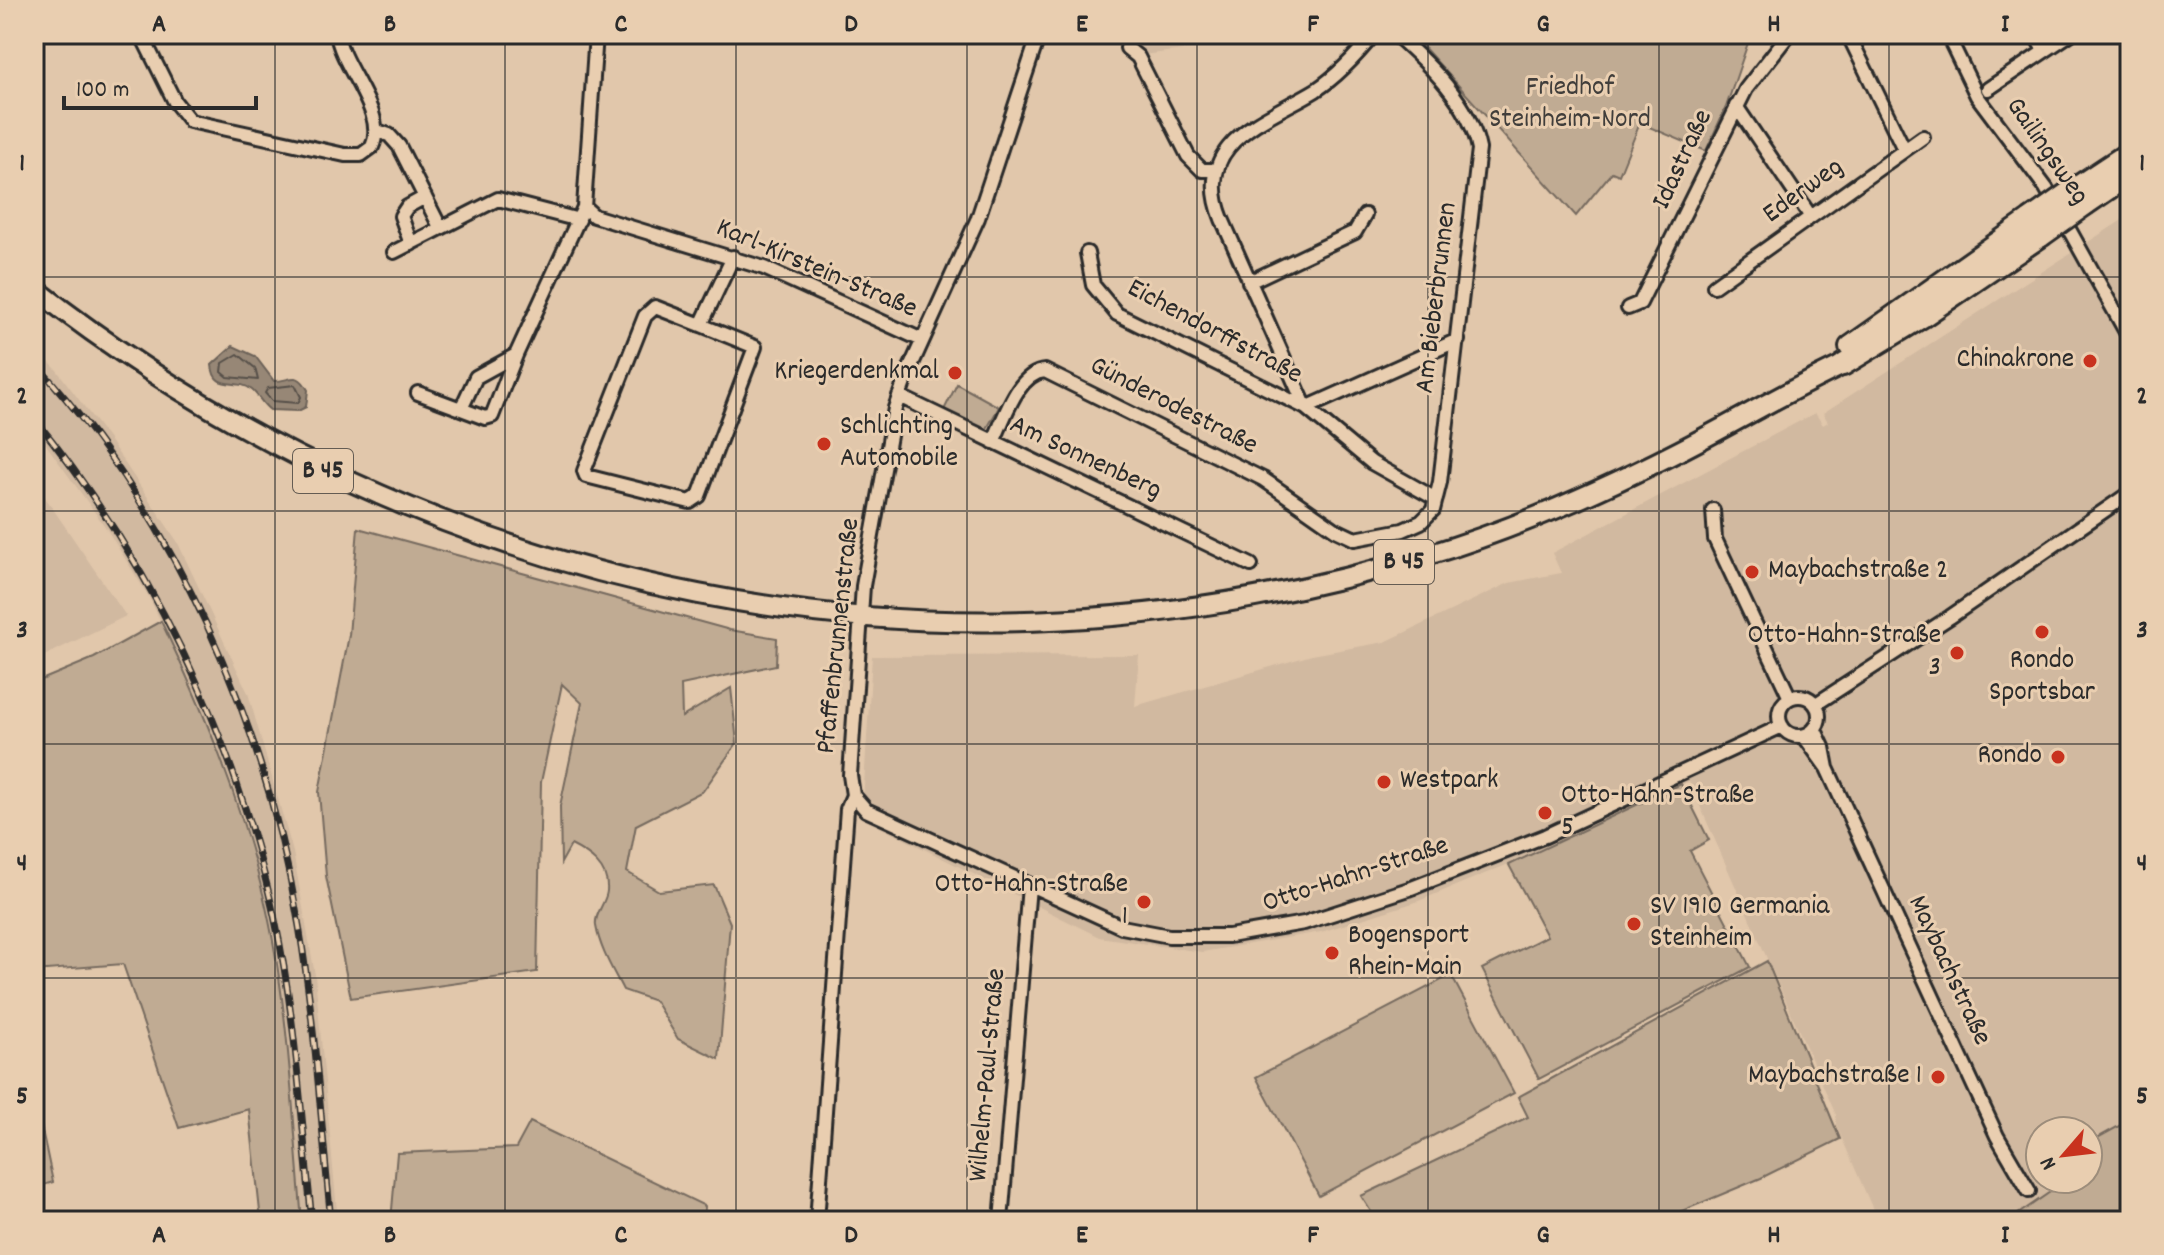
<svg xmlns="http://www.w3.org/2000/svg" width="2164" height="1255" viewBox="0 0 2164 1255" font-family="Dekko,sans-serif">
<style>
.built{fill:#d1b9a0}
.green{fill:#c0ab93;stroke:#766b5f;stroke-width:2}
.water{fill:#978776;stroke:#6c6258;stroke-width:2}
.lines{fill:none;stroke-linecap:round;stroke-linejoin:round}
.shore{stroke:#565049;stroke-width:2}
.minor-casing{stroke:#2b2b2b;stroke-width:18}
.primary-casing{stroke:#2b2b2b;stroke-width:24}
.trunk-casing{stroke:#2b2b2b;stroke-width:26}
.minor{stroke:#e9ceb0;stroke-width:12}
.primary{stroke:#e9ceb0;stroke-width:18}
.trunk{stroke:#e9ceb0;stroke-width:20}
.rail-casing{stroke:#2b2b2b;stroke-width:7}
.rail{stroke:#e9ceb0;stroke-width:4;stroke-dasharray:12;stroke-linecap:butt}
.trunk-bridge-casing{stroke:#2b2b2b;stroke-width:26;stroke-linecap:butt}
.trunk-bridge{stroke:#e9ceb0;stroke-width:20}
.grid{fill:none;stroke:#2b2b2b;stroke-width:2;stroke-opacity:0.55}
.poi-dot{fill:#c8321e;stroke:#e9ceb0;stroke-width:3}
.labels{text-anchor:middle;dominant-baseline:central;stroke-width:6;stroke-linejoin:round;paint-order:stroke}
.shield{fill:#e9ceb0;stroke:#645c53;stroke-width:2}
.shield-label{font-size:26px;font-weight:bold;fill:#2b2b2b}
.park-label{font-size:28px;fill:#413e3b;stroke:#e9ceb0}
.street-label{font-size:28px;fill:#2b2b2b;stroke:#e9ceb0}
.poi-label{font-size:28px;fill:#2b2b2b;stroke:#e9ceb0;text-anchor:end}
.neatline{fill:none;stroke:#2b2b2b;stroke-width:3}
.grid-label{font-size:26px;text-anchor:middle;font-weight:bold;fill:#2b2b2b}
</style>
<rect width="100%" height="100%" fill="#e1c7ab"/>
<filter id="ink" filterUnits="userSpaceOnUse"><feTurbulence type="fractalNoise" baseFrequency=".0125" numOctaves="2"/><feDisplacementMap in="SourceGraphic" scale="16" xChannelSelector="R" yChannelSelector="G"/><feConvolveMatrix kernelMatrix="1 2 1 2 8 2 1 2 1" color-interpolation-filters="sRGB"/></filter>
<g filter="url(#ink)">
<!-- built -->
<path class="built" d="M1086 34H1259L1261 40 1143 55 1139 45Z
M2130 215V1120L2088 1143V1131H2040V1179H2069L2008 1221H1878L1836 1125V1115L1689 781 1567 840 1416 902 1321 932 1202 952 1099 937 862 818 872 656 1139 655 1135 706 1312 655 1385 642 1509 583 1561 573 1552 553 1815 413 1823 425 1828 422 1823 413Z
M34 347 56 369 110 441 177 541 248 693 293 852 315 975 338 1221H302L281 1000 264 897 243 817 200 703 149 597 104 525 34 428Z
M34 481 126 616 34 661Z"/>
<!-- green -->
<path class="green" d="M1412 34H1751L1726 107 1706 151 1640 123 1619 175 1612 172 1576 216Z
M957 384 999 407 985 432 944 410Z
M358 528 730 630 777 638 776 665 681 685 682 717 731 688 737 743 703 791 636 825 627 872 659 891 714 885 730 923 719 1059 678 1039 655 1001 623 990C613 970 600 949 596 926 594 914 606 903 607 891 609 867 589 854 571 845L561 863 560 806 582 703 562 684 541 782 537 972 351 998 326 876 319 792 349 635Z
M161 621C203 709 240 798 263 894 289 1000 292 1113 302 1221H261L249 1109 179 1128 123 964 34 971V683L94 658Z
M1681 784 1709 840 1690 851 1750 967 1539 1079 1482 969 1547 936 1509 865Z
M1767 961 1840 1139 1761 1178 1658 1221H1377L1361 1196 1528 1117 1518 1097Z
M1451 975 1514 1093 1319 1196 1256 1077Z
M34 1092 53 1182 34 1188Z
M2130 1120V1221H2008L2069 1179H2088V1143Z
M530 1122 705 1206 704 1221H391L397 1153 516 1148Z"/>
<!-- water -->
<path class="water" d="M233 346 255 356 274 381C292 381 297 370 308 390L306 407 298 411 270 410C262 404 259 396 252 390 237 377 214 393 212 365Z"/>
<g class="lines">
<!-- shore -->
<path class="shore" d="M238 354 255 368 258 380 228 377 222 372 223 363Z
M295 385 301 397 298 403 272 401 265 393 268 388Z"/>
<!-- minor casing -->
<g class="minor-casing">
<path id="minor" d="M141 34 175 102 190 121 345 155H361L372 147C388 113 342 69 337 34
M596 34 584 207 594 216 764 268 922 340
M1848 34 1904 149
M1947 34 1977 96 2046 188 2130 339
M2035 34 2044 51
M1127 48 1138 57 1188 156 1202 170H1217
M1988 89 2070 34
M1736 106 1811 217
M377 131 389 135 399 146 440 227
M411 244 401 216 407 207 425 197
M394 252 498 199 579 220
M1087 253 1093 285 1117 314 1306 408 1372 463 1436 499
M1249 282 1355 232 1365 215
M1714 286 1923 137
M1628 308 1640 303 1746 89 1789 34
M701 325 655 307 645 316 584 471 586 476 690 502 699 496 755 347 701 325 733 257
M516 355 492 416 485 418 461 409 476 377 516 355 584 207
M418 393 461 409
M899 396 1251 565
M1306 408 1222 219C1191 142 1265 121 1316 90 1339 75 1357 55 1374 34
M1306 408 1458 340
M993 442C1004 420 1017 373 1045 371L1263 479 1336 530 1355 539 1403 530 1421 522 1433 510 1440 482 1479 149C1470 103 1429 64 1395 34
M1713 510 1715 539 1790 698
M1779 716a20 20 0 1 1 40 0a20 20 0 1 1-40 0Z
M1816 704 1950 617 2130 493
M1815 730 1823 747 1827 768 1997 1136 2029 1191
M1804 736 1827 768
M853 795 866 810 1122 927 1169 936H1229L1304 923 1409 889 1545 836 1782 726
M817 1221 847 809 853 795 850 775 863 586 895 408 906 377 978 218 1039 34
M1001 1221 1029 886"/>
</g>
<!-- primary casing -->
<g class="primary-casing">
<path id="primary" d="M34 288C433 600 942 703 1428 555 1515 529 1599 492 1679 451 1734 423 1787 391 1843 365"/>
</g>
<!-- trunk casing -->
<g class="trunk-casing">
<path id="trunk" d="M2074 189 2130 152
M2086 204 2130 174
M1850 347 2030 220
M1843 365 1922 317 2041 236"/>
</g>
<!-- minor -->
<use href="#minor" class="minor"/>
<!-- primary -->
<use href="#primary" class="primary"/>
<!-- trunk -->
<use href="#trunk" class="trunk"/>
<!-- rail casing -->
<g class="rail-casing">
<path id="rail" d="M34 362C175 516 265 721 299 926 315 1023 321 1123 331 1221
M34 418C152 563 233 732 274 915 296 1015 301 1119 312 1221"/>
</g>
<!-- rail -->
<use href="#rail" class="rail"/>
<!-- trunk-bridge casing -->
<g class="trunk-bridge-casing">
<path id="trunk-bridge" d="M2030 220 2074 189
M2041 236 2086 204"/>
</g>
<!-- trunk-bridge -->
<use href="#trunk-bridge" class="trunk-bridge"/>
</g>
</g>
<!-- grid -->
<path class="grid" d="M275 34V1221M505 34V1221M736 34V1221M967 34V1221M1197 34V1221M1428 34V1221M1659 34V1221M1889 34V1221M34 277H2130M34 511H2130M34 744H2130M34 978H2130"/>
<!-- markers -->
<g class="poi-dot">
<circle cx="2090" cy="361" r="8"/>
<circle cx="955" cy="373" r="8"/>
<circle cx="824" cy="444" r="8"/>
<circle cx="1752" cy="572" r="8"/>
<circle cx="2042" cy="632" r="8"/>
<circle cx="1957" cy="653" r="8"/>
<circle cx="2058" cy="757" r="8"/>
<circle cx="1384" cy="782" r="8"/>
<circle cx="1545" cy="813" r="8"/>
<circle cx="1144" cy="902" r="8"/>
<circle cx="1634" cy="924" r="8"/>
<circle cx="1332" cy="953" r="8"/>
<circle cx="1938" cy="1077" r="8"/>
</g>
<g class="labels">
<!-- shield labels -->
<g class="shield">
<rect x="293" y="449" width="60" height="44" rx="6"/>
<rect x="1374" y="540" width="60" height="44" rx="6"/>
</g>
<g class="shield-label">
<text x="323" y="471">B 45</text>
<text x="1404" y="562">B 45</text>
</g>
<!-- park labels -->
<g class="park-label">
<text x="1570" y="89">Friedhof<tspan x="1570" dy="32">Steinheim-Nord</tspan></text>
</g>
<!-- street labels -->
<g class="street-label">
<text transform="translate(2046 152) rotate(55)">Gailingsweg</text>
<text transform="translate(1684 160) rotate(-65)">Idastraße</text>
<text transform="translate(1804 192) rotate(-36)">Ederweg</text>
<text transform="translate(816 270) rotate(23)">Karl-Kirstein-Straße</text>
<text transform="translate(1438 298) rotate(-83)">Am Bieberbrunnen</text>
<text transform="translate(1214 333) rotate(28)">Eichendorffstraße</text>
<text transform="translate(1173 407) rotate(27)">Günderodestraße</text>
<text transform="translate(1085 459) rotate(25)">Am Sonnenberg</text>
<text transform="translate(840 636) rotate(-84)">Pfaffenbrunnenstraße</text>
<text transform="translate(1356 876) rotate(-18)">Otto-Hahn-Straße</text>
<text transform="translate(1948 971) rotate(65)">Maybachstraße</text>
<text transform="translate(989 1075) rotate(-85)">Wilhelm-Paul-Straße</text>
</g>
<!-- poi labels -->
<g class="poi-label">
<text x="2074" y="361">Chinakrone</text>
<text x="939" y="373">Kriegerdenkmal</text>
<text x="840" y="428" text-anchor="start">Schlichting<tspan x="840" dy="32">Automobile</tspan></text>
<text x="1768" y="572" text-anchor="start">Maybachstraße 2</text>
<text x="1941" y="637">Otto-Hahn-Straße<tspan x="1941" dy="32">3</tspan></text>
<text x="2042" y="662" text-anchor="middle">Rondo<tspan x="2042" dy="32">Sportsbar</tspan></text>
<text x="2042" y="757">Rondo</text>
<text x="1400" y="782" text-anchor="start">Westpark</text>
<text x="1561" y="797" text-anchor="start">Otto-Hahn-Straße<tspan x="1561" dy="32">5</tspan></text>
<text x="1128" y="886">Otto-Hahn-Straße<tspan x="1128" dy="32">1</tspan></text>
<text x="1650" y="908" text-anchor="start">SV 1910 Germania<tspan x="1650" dy="32">Steinheim</tspan></text>
<text x="1348" y="937" text-anchor="start">Bogensport<tspan x="1348" dy="32">Rhein-Main</tspan></text>
<text x="1922" y="1077">Maybachstraße 1</text>
</g>
</g>
<!-- margin -->
<rect width="2164" height="1255" fill="none" stroke="#e9ceb0" stroke-width="88"/>
<!-- north arrow -->
<g transform="translate(2064 1155) rotate(242)"><circle r="38" fill="#e9ceb0" stroke="#9d8d7b" stroke-width="2"/>
<path d="M0-6L14 30L0 20L-14 30Z" fill="#c8321e"/>
<text y="-12" font-size="22" font-weight="bold" text-anchor="middle" fill="#2b2b2b">N</text>
</g>
<!-- scale -->
<path d="M64 96v12h192v-12" fill="none" stroke="#2b2b2b" stroke-width="4"/>
<text x="76" y="96" font-size="24" fill="#2b2b2b" stroke="#e9ceb0" stroke-width="6" paint-order="stroke">100 m</text>
<rect x="44" y="44" width="2076" height="1167" class="neatline"/>
<g class="grid-label">
<text x="159" y="31">A</text>
<text x="390" y="31">B</text>
<text x="621" y="31">C</text>
<text x="851" y="31">D</text>
<text x="1082" y="31">E</text>
<text x="1313" y="31">F</text>
<text x="1543" y="31">G</text>
<text x="1774" y="31">H</text>
<text x="2005" y="31">I</text>
<text x="22" y="170">1</text>
<text x="2142" y="170">1</text>
<text x="22" y="403">2</text>
<text x="2142" y="403">2</text>
<text x="22" y="637">3</text>
<text x="2142" y="637">3</text>
<text x="22" y="870">4</text>
<text x="2142" y="870">4</text>
<text x="22" y="1103">5</text>
<text x="2142" y="1103">5</text>
<text x="159" y="1242">A</text>
<text x="390" y="1242">B</text>
<text x="621" y="1242">C</text>
<text x="851" y="1242">D</text>
<text x="1082" y="1242">E</text>
<text x="1313" y="1242">F</text>
<text x="1543" y="1242">G</text>
<text x="1774" y="1242">H</text>
<text x="2005" y="1242">I</text>
</g>
</svg>
